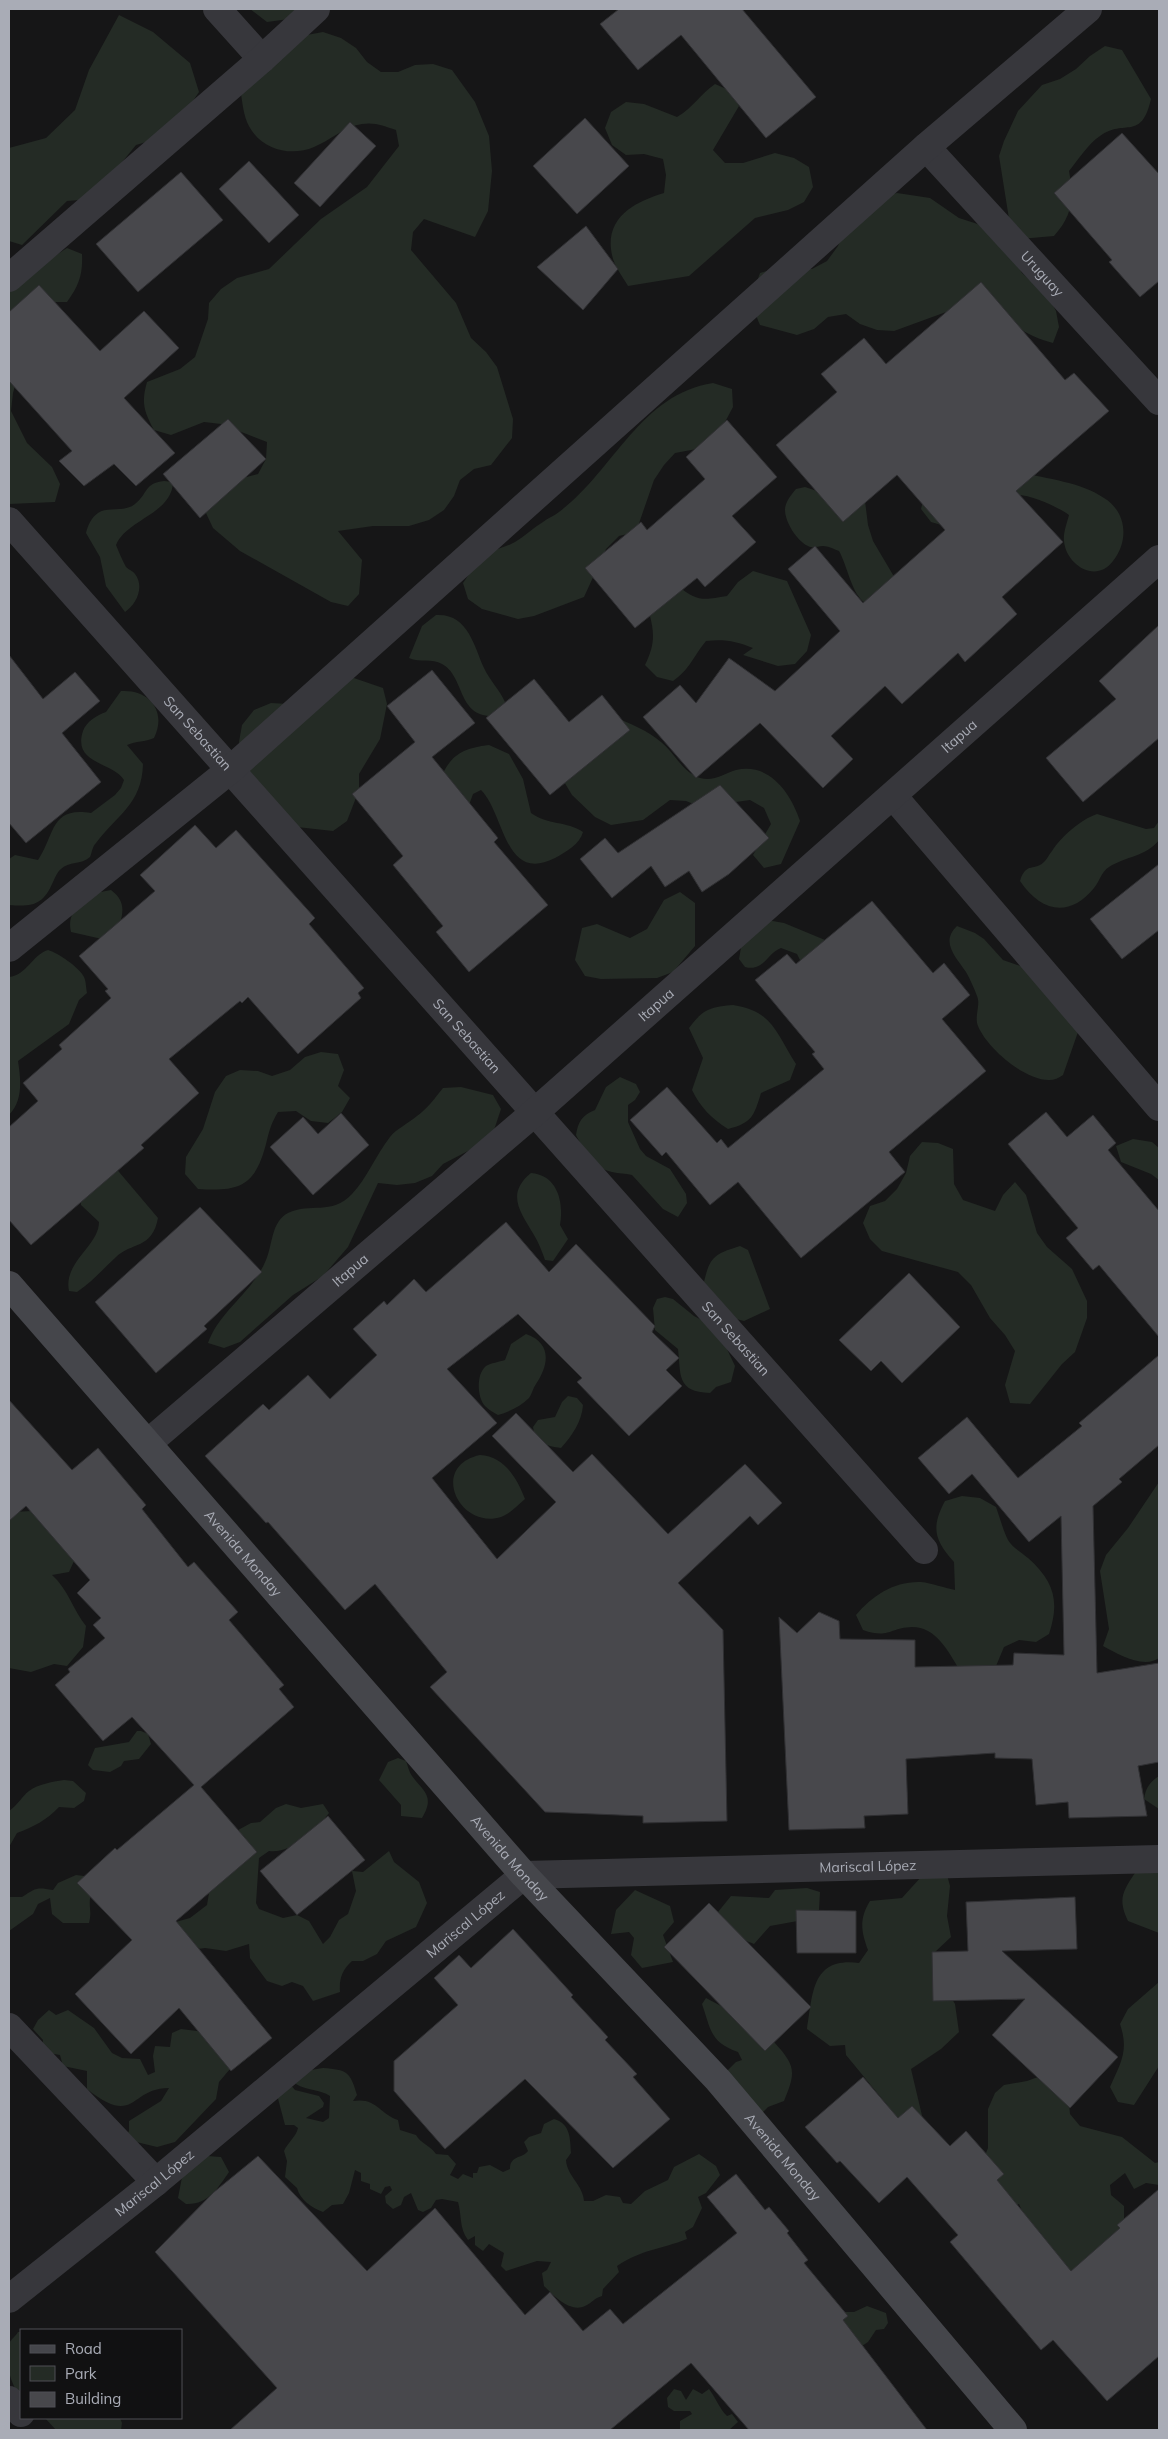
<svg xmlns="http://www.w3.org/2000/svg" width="1168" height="2439" viewBox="0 0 1168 2439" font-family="Mulish,sans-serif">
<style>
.green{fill:#242b25}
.building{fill:#48484c;stroke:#303033}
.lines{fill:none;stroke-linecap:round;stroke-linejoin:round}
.minor{stroke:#37373c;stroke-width:28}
.tertiary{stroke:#37373c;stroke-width:28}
.secondary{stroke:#45464b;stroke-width:28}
.labels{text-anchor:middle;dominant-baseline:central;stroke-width:4.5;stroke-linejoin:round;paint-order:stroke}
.street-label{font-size:14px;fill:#a9acb6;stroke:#111112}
</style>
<rect width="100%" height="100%" fill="#161617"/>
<!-- green -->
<path class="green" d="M250 9H317L311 16 267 22Z
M119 15 153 32 190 63 199 92 170 135 136 145 92 199 67 201 22 245 9 241V148L46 138 75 110 89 70Z
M323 32 341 38 356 48 367 62 381 72H398L415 65 433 64 452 70 475 102 489 136 492 171 488 211 475 237 424 219 413 232 411 250 456 303 471 338 486 352 497 367 513 419 512 438 491 465 474 469 460 480 454 496 444 510 429 520 409 526H373L338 531 362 560 359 594 348 606 331 602 240 551 213 528 205 511 224 483 258 474 266 459 267 442 221 424 204 422 171 435 154 430C144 411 141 403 147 382L180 369 195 357 208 319 209 303 221 289 237 278 269 269 321 219 367 187 399 146 396 130C384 126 375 122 362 124 346 126 329 141 314 147 293 156 266 151 252 131 244 120 243 107 241 94L285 39Z
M1105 46 1122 50 1151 99C1141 142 1125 118 1100 136 1088 144 1078 160 1069 171 1074 198 1073 215 1054 236L1020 239 1010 225 999 156 1004 141 1018 111 1042 85 1060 79 1076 69 1090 56Z
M715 84 731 91 739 106 713 150 725 163H743L775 153 794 158 809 167 813 187 804 202 788 210 755 218 689 276 628 286C623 277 614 266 612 255 604 218 634 202 664 193L666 175 663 159 644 154 626 155 612 145 605 128 611 112 626 102 644 104 677 117C694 107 699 95 715 84Z
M897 193 930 198 959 218 993 229 1004 242 1022 273 1048 296 1056 311 1059 327 1053 343C1024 336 1003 318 979 300L894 331 877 330 860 324 846 314 828 317 814 329 797 335 760 325C751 305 752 294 760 273L776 268 812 269 827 261 838 246 851 214 862 201Z
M67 248 82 254C83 274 79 286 67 302H49L22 360 13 393 11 411 27 443 52 467 60 484 55 502 9 504V286Z
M713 383 732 389 733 407 725 422 702 448 675 453 664 465 654 480 636 532 619 536 606 549 584 597 534 616 518 619 482 609 468 599 463 583C469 575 476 561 484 556 493 549 505 548 515 542 525 536 533 528 543 522 548 518 554 516 559 512 613 472 640 394 713 383Z
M1020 472C1047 479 1081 482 1104 498 1127 512 1129 541 1113 561 1096 584 1066 565 1064 541 1063 533 1067 523 1069 515 1055 505 1020 489 1003 496 984 503 965 517 948 527L931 522 921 509 925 493Z
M164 481 173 482C172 514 127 519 116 545 119 552 122 560 126 567 129 570 133 571 135 574 145 587 136 605 125 612L106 586 100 557 86 533C88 525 91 518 98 513 108 506 124 513 135 504 148 494 144 483 164 481Z
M805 487 832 496 865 501 868 525 873 541 896 580 865 603C851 593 848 567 839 551 834 549 828 546 823 546 817 546 814 549 808 546 797 541 785 522 785 510 785 502 791 495 796 489Z
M753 571 787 581 811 635 807 651 795 664 778 666 743 655 753 648C736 641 724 639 706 641 693 657 690 669 673 681L657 677 645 665C654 647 655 635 650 616L678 586C697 602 704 600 727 596L738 582Z
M436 615C468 613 474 646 484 668 490 681 500 690 505 702L493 716C457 717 465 676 442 664 432 658 420 663 409 658L422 626Z
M348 676 383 688 387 704 380 739 359 774V790L347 821 333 831 297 827 280 822 241 760 239 742 242 725 254 710 271 703 306 705Z
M121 691C150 689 167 712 154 738 145 742 136 741 127 745L143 764C142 804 117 815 96 843 92 847 92 853 90 857 81 865 69 861 61 869 57 872 55 878 53 882 43 905 33 907 9 905V859L15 855 38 860C55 835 50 806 91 813L115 795 121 788 124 780C113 762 72 764 83 731 86 722 97 715 106 712Z
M614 717C630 723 648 731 661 742 675 753 682 772 700 778 714 782 723 774 736 770 769 762 791 793 800 821L781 864 764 868 753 855 771 824 764 808 750 800 701 807 686 801 670 800 643 820 611 825 595 817 572 795 563 780Z
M489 745 509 754 523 779 531 813C547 825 567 821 583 832 580 844 566 852 555 858 504 884 505 814 481 790L473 794 469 805 437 786C449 757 458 749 489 745Z
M1097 814 1146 829 1154 828 1159 821V840C1146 857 1126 856 1109 867 1101 872 1100 881 1094 888 1069 919 1040 911 1020 881 1026 861 1035 872 1045 861 1048 858 1049 854 1052 851 1062 836 1080 820 1097 814Z
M111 890C127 902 123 914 118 930L102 939 71 932C67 916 76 908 85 895Z
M680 892 695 903V946L673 972 657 978 601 979 585 976 575 960 582 928 597 924 630 938 647 929 664 900Z
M767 920 784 923 825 940 804 968 797 954 781 948C766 954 764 972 745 967L739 959 742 942Z
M957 926 975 933 984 939 1003 960 1029 969 1078 1032 1063 1075C1059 1078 1054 1080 1049 1080 1024 1080 987 1048 978 1026 974 1016 981 1005 977 996 974 988 970 979 966 972 956 957 940 942 957 926Z
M48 950C58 953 79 967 84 977 86 981 86 988 87 993L79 1000 69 1024 18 1061C21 1080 23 1101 9 1115V977C27 975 32 955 48 950Z
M733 1005C773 1011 776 1033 796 1064L790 1080 761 1093C754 1116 752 1123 728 1129 711 1118 701 1108 692 1090L703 1058 689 1028C703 1009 710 1007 733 1005Z
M321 1052 338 1054 344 1070 338 1086 350 1098 342 1112 328 1123 311 1121 296 1111 278 1112C272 1122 270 1128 267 1140 256 1185 242 1192 198 1189L185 1174 186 1157 203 1129 215 1092 226 1076 240 1070 258 1071 272 1076 290 1070 305 1057Z
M620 1077 636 1084 640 1092 635 1100 628 1105V1122L640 1149 646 1156 670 1169 686 1194 687 1203 678 1217 663 1209 632 1175C625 1173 619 1174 612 1172 592 1167 585 1152 576 1135 578 1122 582 1115 595 1110L606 1087Z
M461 1087 493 1095 501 1109 491 1139 443 1164 432 1176 415 1183 397 1185 378 1183 348 1247 323 1276 293 1295 240 1342 224 1348 208 1343C219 1311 253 1292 266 1260 273 1244 271 1222 288 1213 311 1202 331 1216 352 1194 367 1178 376 1155 390 1137 396 1129 409 1123 417 1116 427 1109 435 1098 443 1088Z
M1133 1139 1152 1142 1159 1148V1180L1151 1174 1121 1162 1116 1146Z
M922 1142 938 1143 953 1149 954 1184 963 1200 995 1211 1003 1195 1015 1182 1026 1195 1037 1233 1047 1247 1072 1269 1087 1301V1318L1075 1352 1062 1364 1030 1404 1010 1403 1005 1385 1015 1351 1005 1335 990 1318 971 1285 958 1272 882 1251 870 1239 863 1223 870 1206 885 1201 897 1189 906 1173 910 1156Z
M114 1166 158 1218C152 1250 132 1241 115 1258 102 1270 92 1282 77 1292L69 1291C63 1262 99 1246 99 1222L81 1205 80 1196Z
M531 1173C558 1175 564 1203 560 1225L568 1239 553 1261 545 1260C542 1252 539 1243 534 1235 521 1213 505 1194 531 1173Z
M740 1246 748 1250 770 1309 744 1321 736 1319 704 1282C710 1256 715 1254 740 1246Z
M665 1297 673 1299 694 1316 717 1328 735 1366 731 1382 716 1387 710 1393C676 1392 681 1374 678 1349L655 1330 653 1308 657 1299Z
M526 1334C552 1343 549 1365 536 1384 533 1388 532 1394 529 1398 521 1406 509 1412 498 1415 493 1412 489 1410 485 1406 477 1397 476 1374 486 1366 491 1363 499 1362 505 1360L511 1344Z
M568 1396 577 1398 583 1405C582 1421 572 1436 561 1448 547 1446 535 1443 533 1427L538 1420 555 1417 562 1402Z
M480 1455C504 1456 517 1478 525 1499 518 1505 510 1514 501 1517 459 1530 429 1466 480 1455Z
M1159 1482V1658C1143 1669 1118 1654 1103 1646L1109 1629 1100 1571 1106 1555 1128 1528Z
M962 1496 980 1498 996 1507C1000 1518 1003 1530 1008 1540 1012 1547 1022 1553 1028 1558 1054 1581 1060 1601 1049 1634L1036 1642 1019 1640 1004 1647 991 1678 959 1669C948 1651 936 1627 912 1627 889 1628 889 1639 863 1630L856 1615C872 1596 894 1581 921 1582 932 1583 944 1588 955 1590L954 1562C934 1540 931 1527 945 1501Z
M31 1511 74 1561 69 1572 52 1575C68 1589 73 1610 86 1626L83 1647 67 1666 54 1664 31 1672 9 1668V1515L14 1512Z
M137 1731H141L148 1734 151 1744 139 1759 124 1761 121 1766 110 1772 93 1770 88 1765 95 1748 129 1742Z
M398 1758 406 1761C408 1766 409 1772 412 1776 424 1792 435 1796 422 1818L401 1816V1805L379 1780 388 1762Z
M1159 1776V1809L1144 1799C1146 1787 1150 1782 1159 1776Z
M64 1780 73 1781 86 1793 84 1801 74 1808 59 1807C47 1820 33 1827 17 1833L9 1847V1811C18 1805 22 1796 29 1791 39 1784 51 1782 64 1780Z
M286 1804 301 1808 323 1804 329 1813C316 1830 292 1854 269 1851L259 1858 256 1903 259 1909 283 1918 297 1915 309 1921 323 1944 330 1937 339 1920 348 1914 356 1891 352 1871 363 1872 389 1851 394 1862 419 1882 427 1903 416 1927 386 1941 377 1954 363 1961H352C342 1970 339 1979 340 1992L313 2001 303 1986 292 1982 282 1986 267 1981 250 1958 249 1944 226 1951 205 1948 191 1950 172 1923 190 1918 207 1905 209 1893 208 1879 229 1835 251 1823 260 1822 276 1808Z
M1159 1870V1933L1128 1921C1118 1900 1122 1892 1135 1873Z
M76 1875 84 1876 93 1889C86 1905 93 1908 89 1923H63L52 1914 50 1898 38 1904 33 1914 9 1931V1897H22C36 1888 36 1887 53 1890L58 1883Z
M947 1875 950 1886 947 1916 951 1937 935 1952 940 1979 955 2004 959 2032 941 2049 911 2069 924 2124 896 2131 888 2106 846 2055 845 2045 830 2046 807 2029C813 1994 811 1957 859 1963L868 1950C861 1931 859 1919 870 1901L902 1898 921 1877Z
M807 1888 820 1892 819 1910 803 1920 770 1926 754 1944C739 1938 720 1930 718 1912L731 1896 769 1898 775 1890Z
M635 1890 670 1906 674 1922 663 1935 673 1962 642 1968 631 1955 634 1938 629 1932 611 1934 616 1910Z
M1159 1982V2066L1134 2105 1118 2102 1110 2087C1121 2062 1129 2051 1120 2024L1128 2009Z
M706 1998 721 2006 767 2042H774C796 2066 796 2072 784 2101L768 2107 761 2114 718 2080 736 2062 742 2060 738 2052C710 2042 711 2030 702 2004Z
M49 2010 56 2015 68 2010 94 2028 112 2053 122 2058 140 2059 148 2075 155 2072 153 2056 155 2046 170 2047 172 2033 181 2029 205 2032 230 2069 219 2082 216 2099 175 2142 157 2147 124 2139 129 2131V2121L161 2101 169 2088C129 2088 136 2128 87 2089V2071L63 2066 60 2055 49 2053 42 2048 43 2040 33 2029 38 2020Z
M323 2068C347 2070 350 2071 357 2095L353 2101C376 2097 380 2114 398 2120L400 2130 416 2135C421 2144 430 2145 436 2154L448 2155 456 2164 450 2175 458 2179 463 2174 473 2178V2173H477L479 2167 490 2165 503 2172 510 2169C510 2155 522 2159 528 2151L524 2142 529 2137 541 2133 544 2124 554 2119C571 2124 570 2139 571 2153L566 2160C567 2176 583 2185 584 2201H593L606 2195 620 2197 623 2203 631 2204 645 2191 668 2180 674 2167 699 2154 716 2166 720 2175 706 2193 698 2197 702 2208 693 2227 685 2232 687 2239C662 2249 640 2250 617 2266L619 2272 603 2289 602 2296C594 2298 592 2303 585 2306 570 2313 554 2296 544 2286L542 2273 547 2270 551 2262 537 2261 506 2271 501 2266 504 2253 489 2244 483 2251 475 2245V2236L468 2240C459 2228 462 2216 458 2202L442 2199 436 2200 431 2208 423 2212 418 2210 411 2193 404 2197 401 2205 393 2209 386 2203 385 2196 392 2190 390 2186 385 2187 381 2194 370 2189V2184L361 2181V2173L355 2170 349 2193 343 2204 332 2205 323 2212C312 2208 300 2200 297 2188L285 2177 287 2161 284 2151C288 2142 296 2137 298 2128L294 2125H285L276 2091 290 2084 295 2090 319 2096 324 2103 323 2107 306 2118 323 2122 329 2118 330 2096C320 2089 307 2091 296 2084L295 2080 311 2070Z
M1049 2073 1069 2104 1070 2114 1080 2126 1122 2137 1155 2163 1159 2162V2185L1146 2183 1134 2189 1125 2173 1110 2185 1111 2195 1124 2206V2230L1064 2277 1032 2234 1019 2204 1005 2210 976 2178 988 2148V2109L995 2093 1004 2085 1027 2081Z
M207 2156 221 2157 229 2172C218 2188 208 2205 186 2204L178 2198 182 2177Z
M867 2306 886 2313 888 2323 884 2329 876 2330 868 2342 862 2346 837 2323 845 2312H854Z
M18 2332H21V2395C10 2387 4 2357 9 2344 10 2340 16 2336 18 2332Z
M674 2389 681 2391 686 2400 693 2389 702 2394 709 2389C716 2398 719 2408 727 2416L732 2414 738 2422 729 2430H680V2421L692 2414 690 2411H674L668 2407 667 2398Z
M45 2418H120L122 2423 121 2430H56Z"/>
<!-- building -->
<path class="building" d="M619 9H742L816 97 766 138 681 35 638 70 600 24Z
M585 118 629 166 577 214 533 166Z
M350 122 376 146 320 207 294 183Z
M1122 133 1159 174V281L1140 297 1109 262 1112 260 1054 193Z
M249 161 299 215 269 243 219 189Z
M181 172 223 220 138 292 96 244Z
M586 226 618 269 583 310 537 267Z
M981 282 1065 380 1074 373 1109 411 1016 491 1063 542 1002 597 1017 614 965 662 958 653 902 704 885 686 831 736 853 759 823 788 760 723 696 778 643 717 680 685 696 703 729 658 775 691 840 631 788 569 815 546 863 603 945 530 897 475 843 522 776 445 837 392 821 374 864 338 886 364Z
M39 285 100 351 144 311 179 348 124 398 175 453 136 486 114 464 84 486 59 461 72 451 9 381V312Z
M228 419 266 459 200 518 163 474Z
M727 420 777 477 732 516 756 542 705 587 697 578 635 628 585 568 641 522 647 530 705 479 686 457Z
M1159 625V738L1083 802 1046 758 1116 699 1099 681Z
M9 655 43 699 75 672 100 701 62 733 101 782 26 843 9 823Z
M432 670 475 723 432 757 498 838 494 842 548 905 469 972 436 932 443 926 393 865 403 856 352 794 415 742 387 706Z
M534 679 569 722 602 695 630 730 550 795 486 718Z
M720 785 769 838 729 874 702 892 689 871 665 887 651 866 612 898 580 859 605 838 618 853Z
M195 825 216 848 236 830 315 918 309 924 364 988 358 993 361 998 298 1054 248 997 242 1003 240 1001 169 1059 199 1093 141 1145 144 1148 31 1245 9 1220V1127L38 1101 23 1083 62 1049 59 1045 111 998 105 991 108 989 79 956 155 891 140 875Z
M1159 864V930L1122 959 1090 919Z
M872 901 933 973 944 963 970 995 942 1019 986 1071 889 1152 905 1172 801 1258 738 1182 710 1205 666 1152 662 1156 630 1120 667 1087 717 1143 721 1139 728 1148 824 1069 812 1054 815 1052 755 980 787 954 796 964Z
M1046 1112 1067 1137 1093 1115 1116 1143 1108 1150 1159 1211V1337L1099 1265 1093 1270 1066 1238 1078 1228 1008 1144Z
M341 1113 369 1145 313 1195 270 1147 303 1117 318 1134Z
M200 1207 262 1272 204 1326 207 1329 156 1373 95 1302Z
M506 1222 549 1272 576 1244 655 1326 652 1332 679 1358 666 1370 682 1386 629 1436 577 1382 582 1378 518 1314 447 1369 497 1423 432 1478 497 1559 556 1502 492 1436 516 1413 573 1472 592 1454 668 1534 745 1464 782 1503 758 1525 750 1516 678 1583 723 1630 727 1821 643 1823V1816L545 1812 430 1687 447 1672 375 1584 345 1610 268 1522 266 1523 205 1456 263 1404 269 1410 308 1375 330 1399 377 1355 353 1329 384 1301 387 1305 414 1279 426 1292Z
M909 1273 960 1327 902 1383 881 1361 871 1371 839 1340Z
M1159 1355V1445L1119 1479 1122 1482 1093 1506 1097 1673 1159 1663V1762L1138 1766 1147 1816 1069 1818 1068 1802 1036 1805 1032 1759 995 1758V1753L906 1759 908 1814 864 1816 865 1828 789 1830 779 1617 797 1633 819 1612 839 1621 840 1639 915 1640V1667L1013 1665 1014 1653 1064 1655 1061 1516 1029 1542 972 1474 949 1494 918 1458 967 1417 1018 1478 1082 1426 1079 1423Z
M9 1400 72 1470 98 1448 146 1505 142 1509 188 1567 194 1562 238 1612 229 1620 284 1685 279 1689 294 1707 201 1787 257 1852 176 1921 272 2038 231 2071 179 2008 131 2054 75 1994 132 1940 77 1883 115 1848 117 1850 194 1785 132 1717 103 1741 55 1685 70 1672 68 1669 105 1638 93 1625 101 1618 77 1593 90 1580 26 1506 9 1521Z
M328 1816 365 1860 297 1915 260 1871Z
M1075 1897 1077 1949 1002 1951 1118 2057 1070 2108 992 2035 1025 1999 933 2001 932 1952 968 1951 966 1902Z
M709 1903 811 2007 765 2051 664 1947Z
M796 1910 856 1911V1953H797Z
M513 1929 573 1995 571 1997 608 2037 605 2040 637 2074 633 2077 670 2119 613 2168 525 2079 445 2149 394 2091V2061L458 2005 434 1978 459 1955 471 1968Z
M863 2077 898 2118 912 2106 950 2146 966 2131 1004 2174 997 2180 1071 2271 1120 2228 1117 2225 1159 2189V2356L1107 2401 1053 2340 1041 2350 950 2242 958 2235 907 2177 879 2203 840 2161 837 2163 805 2127Z
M258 2156 367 2271 435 2208 525 2315 550 2292 583 2331 610 2309 623 2324 737 2233 707 2197 736 2174 765 2210 769 2207 789 2231 787 2233 808 2260 804 2263 848 2316 843 2320 927 2430H749L691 2363 610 2430H230L277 2388 155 2252 214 2192Z"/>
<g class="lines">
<!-- minor -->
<g class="minor">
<path d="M217 9 262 59"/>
<path id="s1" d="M926 147 1159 401"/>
<path d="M9 278 262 59 316 9"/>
<path id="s2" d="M9 521 924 1550"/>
<path d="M894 797 1159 1107"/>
<path d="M9 948 230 770 926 147 1088 9"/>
<path id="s3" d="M148 1443 535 1112 1159 559"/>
<path d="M9 2027 156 2182"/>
<path id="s4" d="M9 2299 156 2182 524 1875"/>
<path d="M9 2400 21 2413"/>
</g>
<!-- tertiary -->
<path class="tertiary" id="s5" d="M524 1875 1159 1859"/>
<!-- secondary -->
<path class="secondary" id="s6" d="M9 1285 524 1875 718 2080 1013 2430"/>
</g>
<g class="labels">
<!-- street labels -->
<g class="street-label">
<text stroke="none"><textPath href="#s1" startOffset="172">Uruguay</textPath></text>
<text stroke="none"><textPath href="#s2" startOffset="284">San Sebastian</textPath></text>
<text stroke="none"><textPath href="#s3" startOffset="1076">Itapua</textPath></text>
<text stroke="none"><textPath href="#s3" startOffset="671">Itapua</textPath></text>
<text stroke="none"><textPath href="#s2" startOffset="689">San Sebastian</textPath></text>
<text stroke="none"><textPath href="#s3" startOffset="266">Itapua</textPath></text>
<text stroke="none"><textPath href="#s2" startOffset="1094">San Sebastian</textPath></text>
<text stroke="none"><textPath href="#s6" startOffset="356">Avenida Monday</textPath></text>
<text stroke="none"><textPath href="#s6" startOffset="761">Avenida Monday</textPath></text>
<text stroke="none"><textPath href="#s5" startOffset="344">Mariscal López</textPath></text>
<text stroke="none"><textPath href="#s4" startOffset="591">Mariscal López</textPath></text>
<text stroke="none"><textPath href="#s6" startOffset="1166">Avenida Monday</textPath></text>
<text stroke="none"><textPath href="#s4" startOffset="186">Mariscal López</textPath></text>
</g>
</g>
<!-- border -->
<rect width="1168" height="2439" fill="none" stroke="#a9acb6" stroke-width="20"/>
<!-- legend -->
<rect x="20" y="2329" width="162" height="90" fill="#111112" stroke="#4e4f54"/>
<rect x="30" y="2345" width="25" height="8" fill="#45464b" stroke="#4e4f54"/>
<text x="65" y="2354" font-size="15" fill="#a9acb6">Road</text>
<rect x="30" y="2366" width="25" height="15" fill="#242b25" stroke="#4e4f54"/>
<text x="65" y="2379" font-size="15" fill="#a9acb6">Park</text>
<rect x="30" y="2392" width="25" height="15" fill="#48484c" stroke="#4e4f54"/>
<text x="65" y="2404" font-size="15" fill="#a9acb6">Building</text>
</svg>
